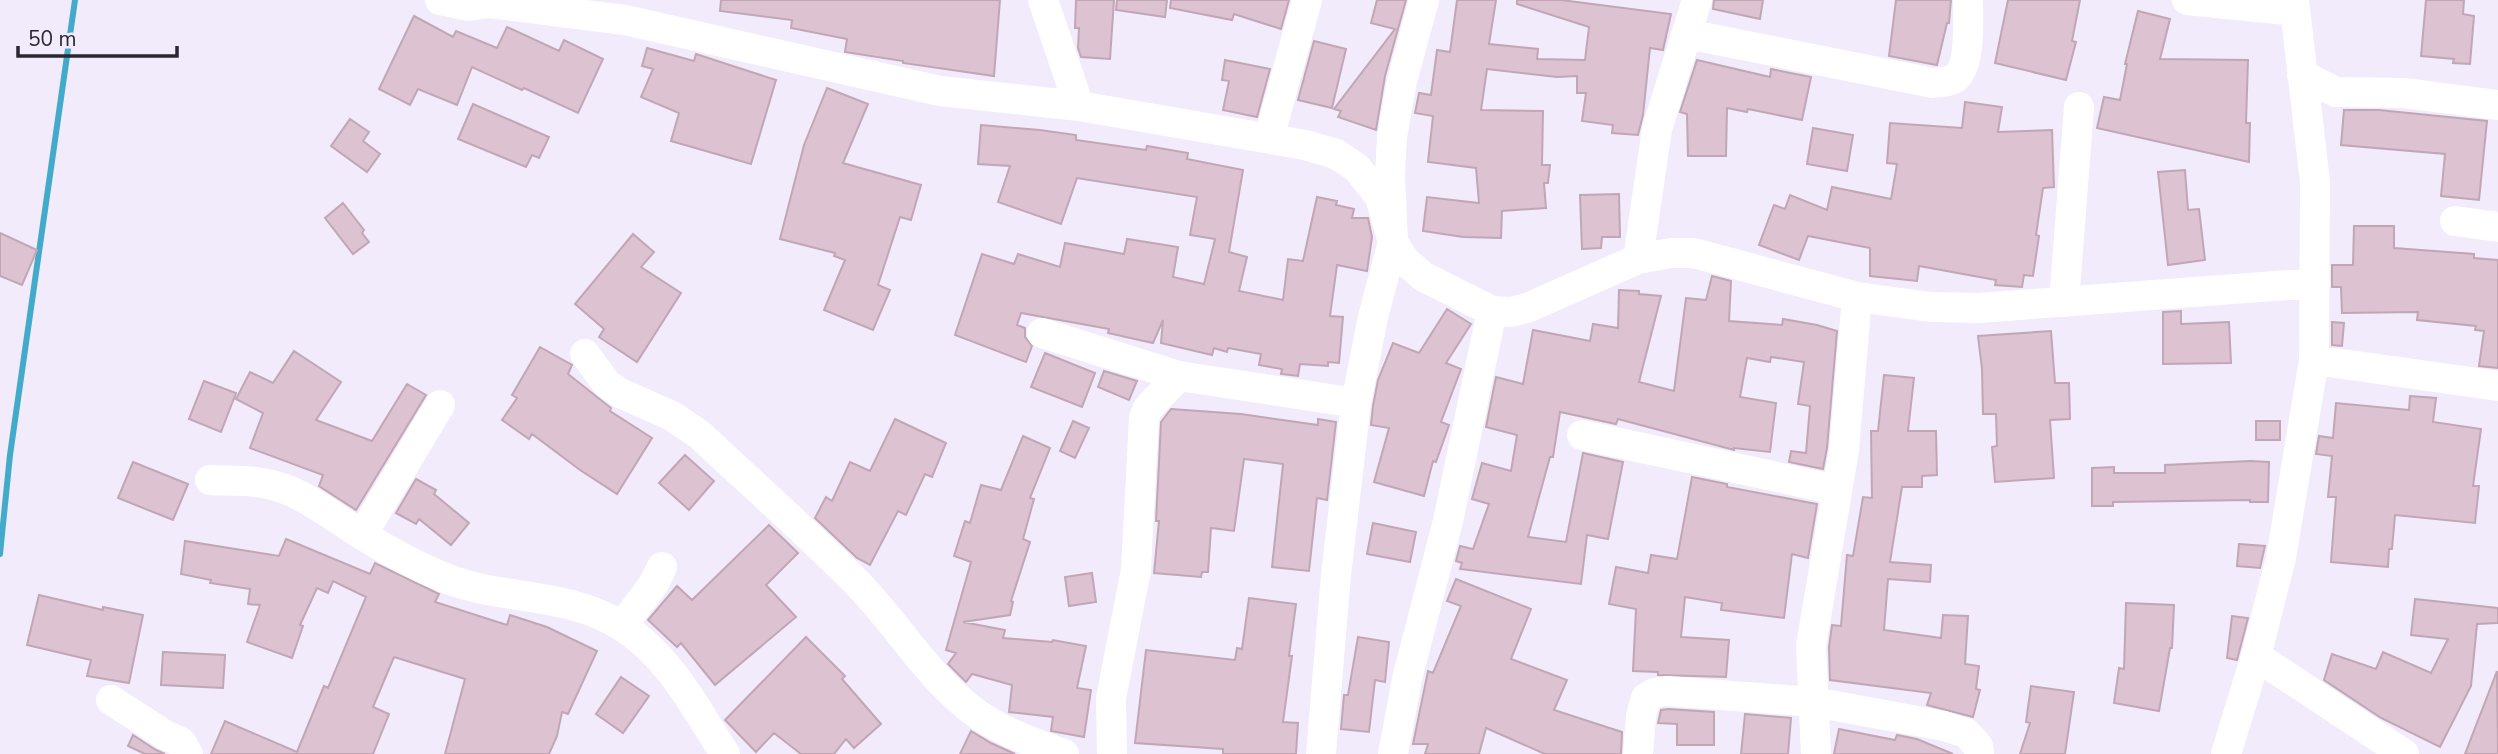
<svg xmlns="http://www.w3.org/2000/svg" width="2498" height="754" viewBox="0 0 2498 754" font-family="'Nunito Sans',sans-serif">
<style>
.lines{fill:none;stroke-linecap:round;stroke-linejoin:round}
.stream{stroke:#44aaca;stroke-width:6}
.building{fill:#ddc2d2;stroke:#c1a6b6;stroke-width:2}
.minor{stroke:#fff;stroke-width:30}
</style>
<rect width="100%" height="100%" fill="#f1ebfb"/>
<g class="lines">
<!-- stream -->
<path class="stream" d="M0 554 10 455 75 0"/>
</g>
<!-- building -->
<path class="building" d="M721 0H1000L994 76 903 63V61L845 52 847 39 791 28 792 20 720 11Z
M1076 0H1114L1110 59 1081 57 1078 48 1079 28H1075Z
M1117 0H1167L1165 17 1116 10Z
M1171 0H1289L1281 29 1234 14 1232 20 1170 8Z
M1377 0H1406L1385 76 1376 130 1338 117 1341 111 1334 109 1395 29 1371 23Z
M1457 0H1496L1489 44 1538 49 1537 59 1585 60 1589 27 1517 4V0H1561L1671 14 1663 50 1650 48 1643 115 1638 135 1612 133 1613 125 1582 121 1586 93H1577V76L1557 77 1487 69 1481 110 1543 111 1542 165H1550L1548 183H1544L1546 208 1502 211 1501 238 1463 237 1423 231 1427 197 1479 203 1476 168 1428 162 1433 116 1415 113 1419 93 1431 95 1437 50 1450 52Z
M1714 0H1763L1760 19 1713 9Z
M1896 0H1951L1949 23H1947L1937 65 1889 56Z
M2008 0H2080L2072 41 2076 42 2066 80 1995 63Z
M2426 0H2464L2463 14 2474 16 2470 64 2453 63 2454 59 2421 56Z
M2138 11 2170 19 2160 59 2248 60 2246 123H2250L2249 162 2097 128 2104 97 2120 100 2127 64H2125Z
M414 16 453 37 456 31 497 48 507 27 559 51 564 40 603 59 578 113 524 88 522 90 472 67 457 105 418 89 410 105 379 89Z
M1314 41 1346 49 1332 108 1298 100Z
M647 48 694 61 696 54 776 80 751 164 671 141 679 113 641 97 653 69 642 66Z
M1225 60 1270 69 1257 117 1223 110 1229 81 1222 80Z
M1697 60 1770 77 1771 69 1811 77 1802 120 1748 109 1747 112 1727 108 1726 156H1688L1687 114 1680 112Z
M827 88 868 104 843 163 921 185 911 220 900 217 878 285 890 290 873 330 824 310 845 260 834 256 835 253 780 239 804 145Z
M1965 102 2002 107 1998 132 2052 130 2054 187 2043 188 2036 235 2039 236 2033 276 2024 275 2022 287 1995 285 1996 280 1919 266 1917 281 1870 276V248L1808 236 1799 260 1759 245 1774 205 1785 209 1790 195 1827 210 1832 187 1891 199 1897 164 1887 163 1890 123 1962 128Z
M473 104 549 137 539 158 532 155 526 167 458 139Z
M2344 110H2379L2487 121 2479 200 2441 196 2445 154 2341 145Z
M350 119 369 132 363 141 380 154 367 172 331 146Z
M981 125 1040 130 1076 135V140L1146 150 1147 146 1188 153 1187 159 1243 170 1229 252 1247 257 1239 291 1283 300 1288 259 1303 261 1317 197 1337 201 1336 205 1354 209 1352 218H1368L1372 237 1367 271 1337 265 1330 316 1343 317 1339 363 1328 362V366L1300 364 1298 376 1281 374 1282 369 1259 365 1261 354 1228 348 1227 352 1214 348 1212 355 1161 343 1163 320 1153 343 1108 333 1109 329 1021 313 1017 325 1025 328V337L1032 346 1026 362 955 335 982 254 1014 264 1018 254 1060 267 1065 243 1124 254 1127 239 1178 247 1173 277 1204 284 1215 239 1190 235 1197 197 1077 178 1061 224 998 202 1010 166 978 164Z
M1813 128 1853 135 1847 171 1807 164Z
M2185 170 2188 210 2199 209 2205 260 2168 265 2158 172Z
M1619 194 1620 237H1602L1601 248 1582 249 1580 195Z
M343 203 364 230 362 233 369 242 353 254 325 218Z
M2354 226H2394V248L2474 254V258L2498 260V368L2479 366 2484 331 2475 330 2476 326 2417 320 2418 312 2342 313 2341 287H2332V265H2353Z
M0 233 37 250 22 285 0 276Z
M633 234 654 252 641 267 681 293 637 362 599 337 604 329 575 304Z
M1712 276 1731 281 1729 321 1782 325 1783 319 1817 325 1837 331 1827 448 1823 469 1789 462 1791 451 1806 453 1810 406 1798 404 1804 362 1771 357 1770 362 1747 358 1740 397 1776 403 1770 452 1734 448V450L1618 419 1616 424 1560 412 1553 457H1550L1528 537 1566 542 1583 453 1623 462 1608 539 1587 535 1581 584 1460 569 1462 563 1456 561 1460 546 1473 549 1489 504 1472 499 1482 463 1511 471 1517 435 1486 427 1496 377 1523 384 1533 330 1590 341 1593 324 1618 328 1619 290 1639 291V294L1661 296 1639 382 1674 391 1686 298 1706 300Z
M1447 309 1471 324 1446 363 1461 369 1441 422 1449 425 1436 462 1433 461 1424 496 1374 482 1389 428 1371 425 1373 406 1378 380 1393 343 1419 353Z
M2181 311V324L2229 322 2231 363 2163 364V312Z
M2332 322 2344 323 2342 346 2332 345Z
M2051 331 2055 383H2069L2070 419 2050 420 2054 478 1995 482 1992 447 1997 446 1996 414H1983L1982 369 1978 336Z
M540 347 572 365 568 374 611 408 610 411 652 438 617 494 580 470 532 434 529 439 502 420 517 398 512 395Z
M294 351 341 382 316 420 372 441 407 384 426 395 356 510 319 486 323 475 250 448 263 413 236 399 250 372 273 383Z
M1045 353 1095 373 1082 407 1031 387Z
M1104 371 1137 381 1129 400 1098 387Z
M1884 375 1914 378 1908 431H1936L1937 475 1922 476V487H1902L1890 562 1931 565 1930 582 1888 579 1884 630 1941 638 1943 615 1968 616 1965 664 1979 666 1976 689 1980 690 1973 717 1927 705 1931 693 1830 680 1829 647 1832 625 1841 626 1847 555 1853 556 1863 497 1872 498 1871 431H1878Z
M204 381 236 393 221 432 189 419Z
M2410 396 2436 398 2433 422 2481 429 2473 486H2479L2475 523 2395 515 2392 549H2389L2388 567 2331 562 2336 497H2328L2332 456 2316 454 2319 436 2333 438 2336 403 2409 410Z
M1171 409 1241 414 1318 425V419L1336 422 1327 500 1317 498 1309 571 1272 567 1283 464 1244 459 1234 531 1211 528 1208 572H1202L1201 577 1154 573 1159 521H1156L1161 422Z
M895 419 946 443 932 477 925 474 906 515 898 511 870 565 857 558 815 518 826 497 832 501 850 462 870 471Z
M1073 421 1089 428 1075 458 1060 451Z
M2256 421H2280V440H2256Z
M1023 436 1050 448 1030 498 1034 499 1023 539 1030 542 1011 601 1013 602 1010 615 963 622 1005 630 1003 638 1052 642 1053 640 1086 646 1077 688 1091 690 1084 737 1051 731 1053 717 1009 712 1012 685 972 674 966 682 948 664 956 653 946 650 971 562 954 556 965 521 970 523 981 485 1001 490Z
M685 455 714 481 689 510 659 483Z
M2250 461 2269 462 2268 502H2250V500L2113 502V506H2092V468L2114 467V473H2165V465Z
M133 462 188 484 173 520 118 498Z
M1692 477 1727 484V487L1817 504 1808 558 1792 554 1784 618 1721 610 1722 603 1685 597 1681 637 1729 640 1726 677 1658 675V672L1633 671 1636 609 1609 604 1616 567 1648 573 1651 555 1677 559Z
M416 479 436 490 434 494 469 523 451 545 419 519 416 524 396 513Z
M1373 523 1416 532 1410 562 1367 554Z
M769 525 798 553 766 585 796 617 715 685 681 643 677 647 648 620 677 586 692 600Z
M286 539 370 574 375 563 439 594 435 602 507 625 510 615 547 627 597 651 568 714 562 712 557 736 549 754H445L465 679 394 657 373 707 389 714 373 754H211L225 721 297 752 324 686 328 688 366 597 333 581 328 593 317 588 300 625 303 626 292 658 247 642 260 605 248 604 250 589 210 583 211 580 181 574 185 541 279 556Z
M2239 544 2265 546 2260 568 2237 566Z
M1092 573 1096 602 1069 606 1065 577Z
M1456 579 1531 609 1511 659 1567 680 1554 710 1622 732 1621 754H1545L1486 728 1479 754H1425L1428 744H1413L1428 671 1433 673 1461 606 1447 601Z
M39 595 103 610V607L143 615 129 683 87 676 91 660 27 645Z
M1249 598 1296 604 1289 656H1292L1283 722 1298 723 1296 754H1223V749L1135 743 1146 650 1235 660 1237 648 1242 649Z
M2415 599 2498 608V623L2477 624 2471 686 2440 747 2381 718 2324 680 2332 654 2376 669 2383 652 2431 673 2448 639 2411 635Z
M2126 603 2174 605 2172 648H2170L2159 711 2114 703 2119 668 2124 669Z
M2232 616 2248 618 2237 660 2227 658Z
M806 637 845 676 842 679 881 724 854 748 846 739 834 754H801L774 733 756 752 725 720Z
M1358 637 1389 642 1385 682 1375 680 1369 732 1341 729 1344 695H1348Z
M163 652 225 655 223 688 161 685Z
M2497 671 2498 754H2465Z
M621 677 649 696 623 733 596 714Z
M2031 686 2074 692 2065 754H2020L2030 723 2026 722Z
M1668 709 1714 712V745H1677V724L1658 723 1661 710Z
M1745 714 1791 718 1788 754H1741Z
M1839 729 1895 740 1897 735 1917 739 1953 754H1834Z
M971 731 991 743 1015 754H960Z
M133 735 156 750 165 754H145L128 746Z"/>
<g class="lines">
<!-- minor -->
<path class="minor" d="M440 0 469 6 471 0
M1043 0 1079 106
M2187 0 2295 11
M469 6 490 3 625 20 940 91 1079 106 1305 145 1336 154 1357 168 1380 197 1393 242 1405 261 1424 277 1492 311 1510 312 1527 308 1638 259 1671 253H1694L1857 297 1931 307 1979 308 2315 283
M1687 34 1933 83C1940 82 1950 82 1955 78 1971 67 1968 19 1968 0
M2302 75 2336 92 2404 93 2498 105
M1269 138 1307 0
M2455 221 2498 227
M1638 259 1657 129 1697 0
M2064 302 2079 107
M1042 333 1179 376 1356 403
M585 354 607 384 620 393 672 416 700 435C753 485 808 533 859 585 902 629 936 691 991 723 1014 736 1039 745 1064 754
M2314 360 2498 386
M1582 435 1837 490
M210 480C227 481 246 480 263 483 301 489 329 515 361 534 386 550 418 567 445 578 503 601 567 591 623 627 670 657 696 709 725 754
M362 535 440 405
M622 626 653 585 662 567
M2256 656 2404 754
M111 700 165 735 181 742 188 754
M1112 754 1111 698 1136 570 1144 418 1148 408 1179 376
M1321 754 1336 575 1356 403 1373 317 1393 242 1390 176 1392 137 1402 81 1424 0
M1393 754 1407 679 1448 521 1492 311
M1638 754 1641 716 1646 698 1654 693 1667 691 1814 702 1944 726 1966 733 1978 746 1979 754
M1816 754 1811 646 1844 450 1857 297
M2226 754 2256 656 2281 558 2314 360 2315 182 2294 0"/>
</g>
<!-- scale -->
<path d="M18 46v10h159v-10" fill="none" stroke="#2b2732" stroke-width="3.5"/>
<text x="28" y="46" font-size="21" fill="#2b2732" stroke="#f1ebfb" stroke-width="5" paint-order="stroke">50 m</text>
</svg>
